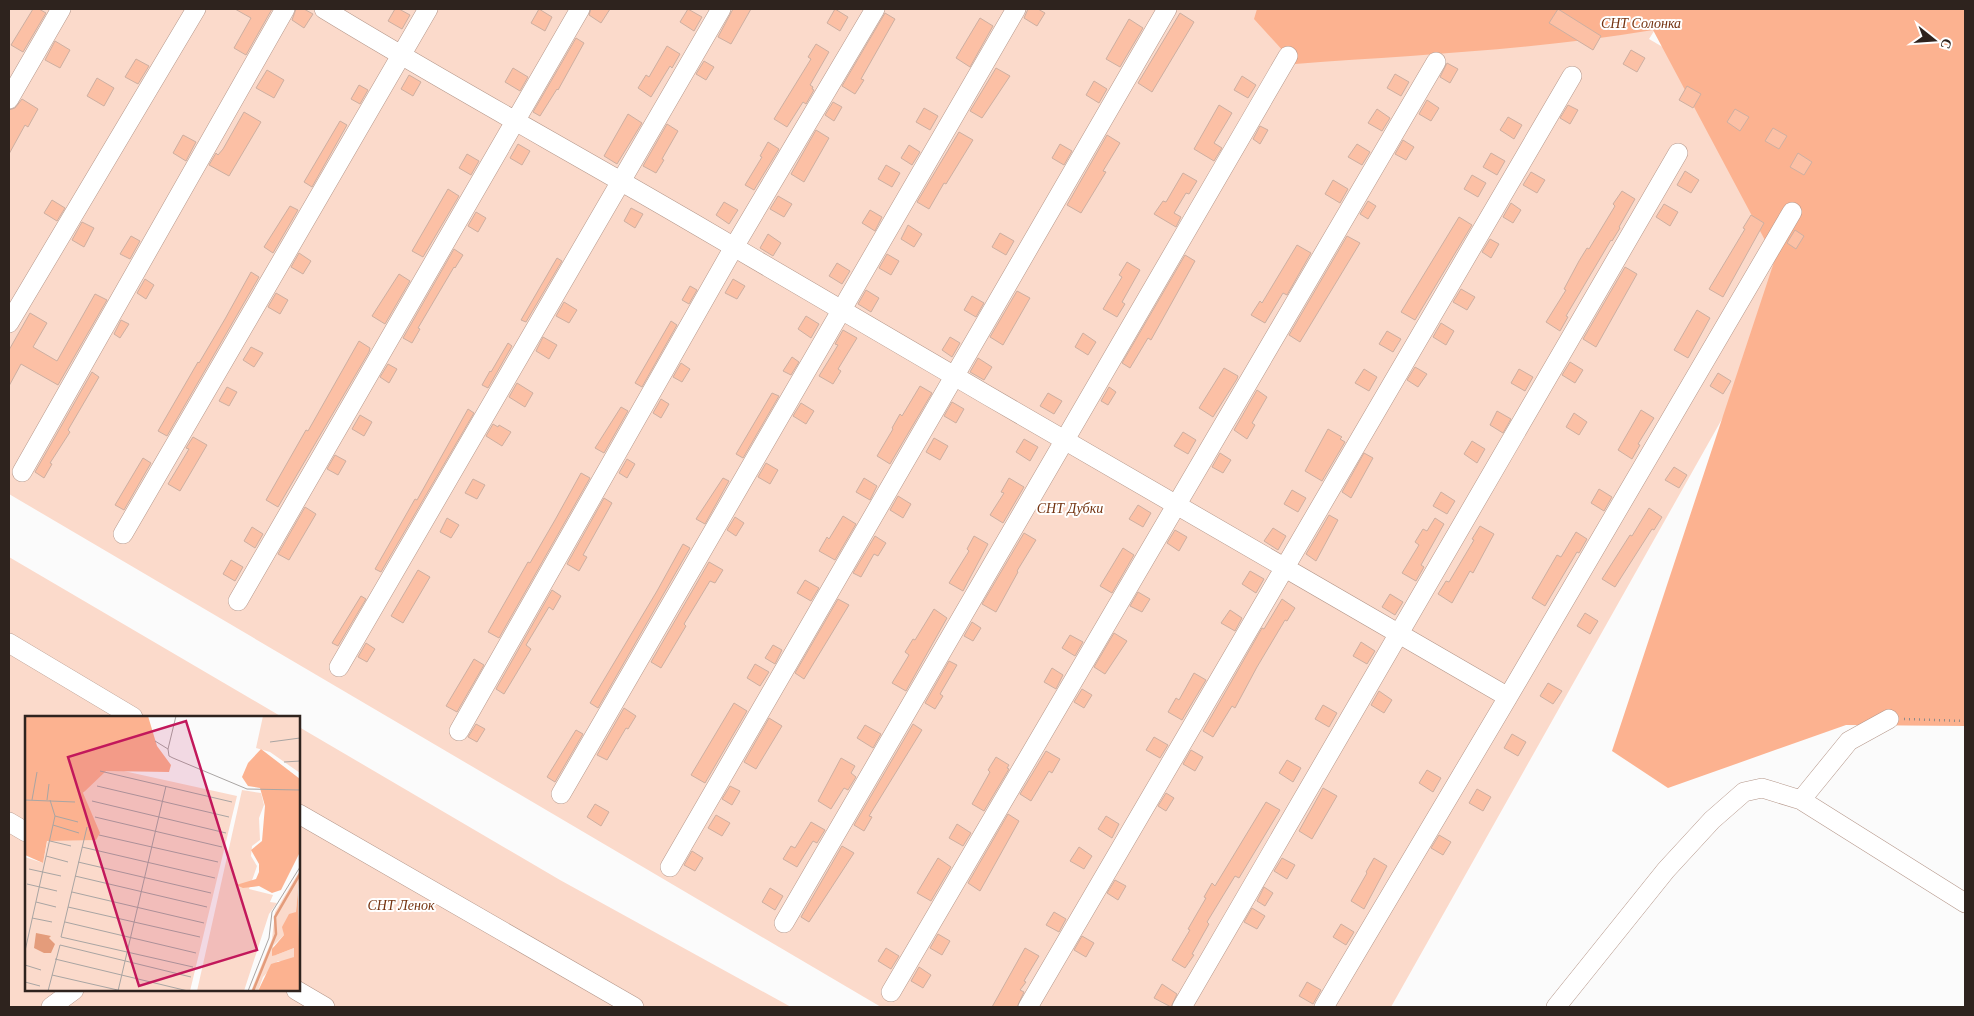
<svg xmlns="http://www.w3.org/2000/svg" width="1974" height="1016" viewBox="0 0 1974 1016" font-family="'Times New Roman',serif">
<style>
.green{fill:#fbdacb}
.forest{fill:#fcb290}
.building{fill:#fcc0a5;stroke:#cdafa1}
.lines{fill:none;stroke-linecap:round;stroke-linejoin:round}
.minor-casing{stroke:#b5978a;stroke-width:20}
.path{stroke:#908a87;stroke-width:2.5;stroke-dasharray:1 4;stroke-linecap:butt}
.minor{stroke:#fff;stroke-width:19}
.labels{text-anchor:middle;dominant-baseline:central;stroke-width:4;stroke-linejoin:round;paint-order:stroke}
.park-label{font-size:14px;font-style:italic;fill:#73320f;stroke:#fff}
.inset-river{fill:none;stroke:#e49c7b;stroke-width:2.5}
.inset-road{fill:none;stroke:#a9a5a3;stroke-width:1}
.view{fill:#c2185b;fill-opacity:0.15;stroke:#c2185b;stroke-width:2.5}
.inset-edge{fill:none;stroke:#2e231e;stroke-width:2.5}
</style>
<rect width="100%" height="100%" fill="#fbfbfb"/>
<!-- green -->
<path class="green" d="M9 9H1668L1649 39 1865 165 1391 1007H881L9 494Z
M9 557 282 717H26V990H299V727L560 880 791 1007H9Z"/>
<!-- forest -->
<path class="forest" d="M1257 9H1965V726L1846 725 1668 788 1612 751 1775 259 1653 30C1535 50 1414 55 1295 64L1254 19Z"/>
<!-- building -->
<path class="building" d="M33 9H39L46 13 23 52 11 45Z
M235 9H272L246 55 234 48 251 18Z
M296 9H304L313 14 304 28 292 20Z
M395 9H399L410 15 402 29 388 21Z
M539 9 552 17 545 31 531 23Z
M591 9H610L601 23 589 15Z
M688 9 702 17 694 31 680 22Z
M733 9H751L731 44 718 37Z
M835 9 848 17 840 31 827 23Z
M1028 9H1038L1045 13 1037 26 1024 18Z
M1558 9 1601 36 1593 50 1549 23Z
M885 13 895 19 861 79 864 80 855 94 842 86Z
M1180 13 1194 22 1152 92 1138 83Z
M980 18 993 26 970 67 956 58Z
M1129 19 1143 28 1120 67 1106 59Z
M576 38 584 43 558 90 557 89 540 116 533 112Z
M55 41 70 50 60 68 45 60Z
M816 44 829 52 810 85 813 87 812 89 814 90 806 104 803 102 787 127 774 119 811 59 808 57Z
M667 46 680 54 672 68 670 66 651 97 638 88 646 75 649 77Z
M1631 50 1645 58 1637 72 1623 64Z
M136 59 149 66 138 84 125 77Z
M704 61 714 67 706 80 696 74Z
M1447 63 1458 69 1450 83 1440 77Z
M513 68 528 77 520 91 505 82Z
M996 68 1010 76 982 118 970 111Z
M267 70 284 80 274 98 256 88Z
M1395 74 1409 82 1401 96 1387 88Z
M409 75 421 82 413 96 401 89Z
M1242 76 1256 85 1248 98 1234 90Z
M97 78 114 88 104 106 87 96Z
M1094 81 1107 89 1099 103 1086 95Z
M359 85 368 90 360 104 351 99Z
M1687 86 1701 94 1693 108 1679 100Z
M22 99 38 109 28 127 25 125 9 154V110L15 108Z
M1427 100 1439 108 1431 121 1419 114Z
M833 102 842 107 834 121 825 115Z
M1219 105 1232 113 1214 143 1222 148 1214 161 1194 149Z
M1568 105 1578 110 1570 124 1560 118Z
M924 108 938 116 930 130 916 122Z
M1377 109 1390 118 1382 131 1368 123Z
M1735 109 1749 117 1740 131 1727 122Z
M244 112 261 122 229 176 209 165 216 153 218 155 223 149Z
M628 114 642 123 617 164 604 156Z
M1508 117 1522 125 1514 139 1500 130Z
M340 121 347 125 312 187 304 182Z
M667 124 678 131 662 159 664 160 656 173 643 166Z
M1260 126 1268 130 1260 144 1253 139Z
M1773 128 1787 136 1779 149 1765 141Z
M816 130 829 138 804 182 791 174Z
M959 132 973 140 946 184 944 183 929 209 917 202Z
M183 135 196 142 186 161 173 153Z
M1107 135 1120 143 1103 171 1106 172 1081 213 1067 205Z
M1403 140 1414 147 1406 160 1395 154Z
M768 142 779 149 754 190 745 185 762 157 760 156Z
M518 144 530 151 522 165 510 158Z
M1060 144 1072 151 1064 165 1052 158Z
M1357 144 1370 152 1362 165 1348 157Z
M909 145 920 152 912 165 901 158Z
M1491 153 1505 161 1497 175 1483 167Z
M1798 153 1812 162 1804 175 1790 167Z
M467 154 479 161 471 175 459 168Z
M886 165 900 173 892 187 878 179Z
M1685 171 1699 180 1691 193 1677 185Z
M1531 172 1545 180 1537 193 1523 185Z
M1183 173 1197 181 1189 194 1186 193 1174 213 1181 217 1176 227 1154 214 1163 201 1166 202Z
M1472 175 1486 183 1478 197 1464 189Z
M1333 180 1348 189 1340 203 1325 194Z
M448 189 459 196 423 257 412 251Z
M1622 191 1635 199 1619 227 1620 228 1612 241 1611 240 1566 316 1568 317 1560 331 1546 322 1566 290 1564 289 1579 261 1587 248 1589 249 1615 206 1613 204Z
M778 196 792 204 784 217 770 209Z
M52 200 65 208 57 221 44 213Z
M1368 201 1376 206 1368 219 1360 214Z
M724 202 738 210 729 224 716 215Z
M1511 203 1521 210 1513 223 1503 217Z
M1664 204 1678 212 1670 226 1656 217Z
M290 206 298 210 273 253 264 247Z
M631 208 643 214 635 228 624 221Z
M870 210 882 217 875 231 862 223Z
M476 212 486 218 478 232 468 226Z
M1751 215 1764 223 1723 297 1709 289 1745 229 1743 228Z
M1459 217 1472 225 1415 320 1401 312Z
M82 222 94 228 84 247 72 240Z
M908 225 922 234 914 247 901 239Z
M1795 230 1804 236 1796 249 1787 243Z
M1000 233 1014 241 1006 255 992 247Z
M768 234 781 243 773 256 760 248Z
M131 236 140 241 130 259 120 254Z
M1347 236 1360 243 1300 342 1289 335Z
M1490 239 1499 244 1491 258 1482 252Z
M1297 245 1311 253 1287 295 1283 293 1265 323 1251 315 1260 301 1262 303Z
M454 249 463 255 455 268 454 267 418 328 420 329 412 343 403 338Z
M299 253 311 261 303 274 291 267Z
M887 254 899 261 891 275 879 268Z
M1185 255 1195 261 1151 340 1148 338 1130 368 1122 363Z
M557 258 562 261 526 322 521 320Z
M1127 262 1140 270 1122 302 1125 304 1117 317 1103 309 1122 277 1119 275Z
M837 263 850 271 842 284 829 276Z
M1625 267 1637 274 1596 347 1583 339Z
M251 272 259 277 167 436 158 431 198 362 199 363 225 319Z
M399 274 410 281 385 324 372 316Z
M145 279 154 285 146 299 137 293Z
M733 279 745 286 737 299 725 293Z
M690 286 697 290 689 304 682 300Z
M1461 289 1475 297 1467 310 1453 302Z
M866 290 879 298 871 312 858 304Z
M1017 291 1030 298 1003 345 990 337Z
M276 293 288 300 280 314 268 307Z
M95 294 107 300 58 385 21 364 9 386V350L30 313 47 323 33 347 57 361Z
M972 296 984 303 976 317 964 310Z
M564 302 577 310 569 323 556 316Z
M1697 310 1710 318 1688 358 1674 350Z
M806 316 819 324 811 338 798 329Z
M121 320 129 324 120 338 114 334Z
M671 321 677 325 642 387 635 383Z
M1441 323 1454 331 1446 345 1433 337Z
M843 330 857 338 838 369 841 371 833 384 819 376 838 345 835 344Z
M1387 331 1401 339 1393 352 1379 344Z
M1083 333 1096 342 1088 355 1075 347Z
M543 337 557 345 549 359 536 351Z
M950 337 960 343 952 357 942 350Z
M359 341 370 348 369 352 278 507 266 500 306 430 308 431Z
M508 343 512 346 488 388 482 385 490 371 491 372Z
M251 347 263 353 254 367 243 360Z
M792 357 799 362 791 375 783 371Z
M978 358 992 367 984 380 970 372Z
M1570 362 1583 370 1575 383 1562 375Z
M681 363 690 369 682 382 673 377Z
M388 364 397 369 389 383 380 377Z
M1415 367 1427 374 1418 387 1407 380Z
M1224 368 1238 376 1237 379 1213 417 1199 408Z
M1364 369 1377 377 1369 391 1355 383Z
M1519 369 1533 377 1525 391 1511 383Z
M92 372 99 377 68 430 70 432 50 463 52 464 44 478 35 472Z
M1718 373 1731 381 1723 394 1710 386Z
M517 383 533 393 525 407 509 397Z
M920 386 932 393 890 464 877 456 893 429 892 428 900 414 902 416Z
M227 387 237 392 229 406 219 401Z
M1109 387 1116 392 1108 405 1101 401Z
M1257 390 1267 397 1252 423 1255 425 1247 439 1234 430Z
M772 393 779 396 743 458 736 454Z
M1048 393 1062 401 1054 414 1040 406Z
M661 399 669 404 661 418 653 413Z
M952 402 964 409 956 423 944 416Z
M801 403 814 411 806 424 793 416Z
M621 407 628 411 604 453 595 448Z
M468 409 474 413 381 572 375 569 415 499 417 500Z
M1641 410 1654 418 1638 444 1640 445 1632 459 1618 450Z
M1497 411 1511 419 1503 433 1490 425Z
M1574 413 1587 422 1579 435 1566 427Z
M360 415 372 422 364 436 352 429Z
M493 424 498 427 499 425 511 432 502 446 486 436Z
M1328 429 1342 437 1340 439 1345 442 1322 481 1305 471Z
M1183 432 1196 440 1188 454 1174 446Z
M193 437 207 445 180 491 168 484 189 449 186 448Z
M934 438 948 446 940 460 926 452Z
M1024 439 1038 447 1030 461 1016 452Z
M1472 441 1485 449 1477 463 1464 454Z
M1220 453 1231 460 1223 473 1212 467Z
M1364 453 1373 458 1351 498 1342 492Z
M335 455 346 461 338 475 327 469Z
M143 458 151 463 124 510 115 505Z
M627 459 635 464 627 478 619 473Z
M766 463 778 470 770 484 758 477Z
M1674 467 1687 475 1679 488 1665 480Z
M581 473 590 478 499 638 488 632 528 562 530 563 555 520Z
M723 478 729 481 705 524 696 519Z
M864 478 877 486 870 500 856 492Z
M1009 478 1024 487 1003 523 990 515 1004 493 1001 492Z
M473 479 485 485 477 499 465 493Z
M1599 489 1612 497 1604 511 1591 503Z
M1292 490 1306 498 1298 512 1284 504Z
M1441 492 1455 501 1447 514 1433 506Z
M898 496 911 504 903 518 890 510Z
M604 498 612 503 583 555 587 557 579 571 567 564Z
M1138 505 1151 513 1143 527 1129 519Z
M305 507 316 514 289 560 278 554Z
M1649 508 1662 517 1654 530 1652 529 1615 587 1602 579 1630 535 1632 536Z
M1329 515 1338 520 1316 561 1306 554Z
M843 516 856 524 835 560 819 551 827 537 829 539Z
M735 517 744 523 736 536 727 530Z
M447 518 459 525 451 538 440 532Z
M1435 518 1444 524 1421 565 1424 567 1416 581 1402 573 1419 545 1415 542 1423 529 1427 531Z
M1480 526 1494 534 1473 573 1470 571 1452 603 1438 594 1446 581 1449 582 1474 540 1472 539Z
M252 527 263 534 255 548 244 541Z
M1273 528 1286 536 1278 550 1264 541Z
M1175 530 1187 537 1179 551 1167 543Z
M1576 532 1587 539 1579 553 1577 552 1545 606 1532 598 1557 555 1561 557Z
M1024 533 1036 540 1017 571 1018 572 996 612 982 604Z
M875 536 886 543 878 556 874 554 861 577 853 573Z
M974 536 988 544 963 591 949 583 969 551 967 549Z
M683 544 690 548 598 708 590 703 657 591Z
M1123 548 1134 555 1112 593 1100 586Z
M231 560 243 567 235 581 223 574Z
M709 562 723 570 715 583 710 581 684 624 686 626 661 668 651 662Z
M418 570 430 577 403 623 391 616Z
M1250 571 1264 579 1256 593 1242 584Z
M805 580 819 588 811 601 797 593Z
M552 590 561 596 553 610 549 607 526 645 531 649 504 694 496 689Z
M1138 592 1150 599 1142 612 1130 606Z
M1390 594 1403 602 1395 615 1382 607Z
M361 596 366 599 338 646 332 643Z
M838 599 849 605 804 679 795 673Z
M1282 599 1295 608 1287 621 1285 620 1257 667 1235 708 1232 706 1213 737 1203 731 1262 628 1264 629Z
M934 609 947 618 906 691 892 683 909 655 905 652 913 639 915 640Z
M1230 610 1242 618 1235 631 1221 623Z
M1585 613 1598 621 1590 634 1577 626Z
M972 622 981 628 973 641 964 636Z
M1114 633 1127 641 1105 674 1094 667Z
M1070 635 1083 642 1075 656 1062 648Z
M1361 642 1375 651 1367 664 1353 656Z
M366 643 375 649 367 662 358 657Z
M773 645 782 650 775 664 765 658Z
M474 659 484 665 457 712 446 706Z
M949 661 957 665 940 694 943 696 935 709 925 703Z
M755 664 769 672 760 686 747 678Z
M1052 668 1063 675 1056 689 1044 682Z
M1194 673 1206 680 1182 720 1168 712 1176 698 1179 700Z
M1548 683 1562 691 1553 704 1540 696Z
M1082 689 1092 695 1084 708 1074 702Z
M1379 691 1392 700 1384 713 1371 705Z
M734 703 747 711 705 783 691 775Z
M1323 705 1337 713 1329 727 1315 719Z
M624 708 636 716 628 729 626 728 607 760 597 755Z
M769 718 782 726 756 769 744 762Z
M476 724 485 729 477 742 468 737Z
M913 724 922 730 869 816 872 817 864 831 854 825Z
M865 725 881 734 873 748 857 738Z
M576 730 583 734 555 782 547 777Z
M1512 734 1526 742 1518 756 1504 748Z
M1154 737 1168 745 1160 758 1146 750Z
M1191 750 1203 757 1195 771 1183 764Z
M1046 751 1060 759 1052 773 1049 771 1031 801 1020 794Z
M996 757 1009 765 1007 768 1009 769 984 811 972 804 990 772 988 770Z
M841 758 855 766 851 773 856 777 848 790 844 788 831 809 818 801Z
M1287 760 1301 768 1293 782 1279 773Z
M1427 770 1441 778 1433 792 1419 783Z
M730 786 740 791 732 805 722 799Z
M1323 788 1337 796 1312 839 1299 831Z
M1477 789 1491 797 1483 811 1469 803Z
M1166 793 1174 798 1166 811 1158 806Z
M1266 802 1280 810 1239 878 1235 876 1207 922 1209 924 1192 954 1194 955 1185 968 1172 960 1190 930 1188 929 1206 898 1204 897 1212 883 1215 886Z
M595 804 609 812 601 826 587 817Z
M1008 814 1019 821 980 891 968 883Z
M716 815 730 823 722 836 708 828Z
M1106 816 1119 824 1112 838 1098 829Z
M811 822 825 830 817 843 813 841 797 867 783 859 791 846 795 848Z
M957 824 971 833 963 846 949 838Z
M1439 835 1451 842 1443 855 1431 848Z
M842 846 854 853 809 922 801 917Z
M1079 847 1092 856 1084 869 1070 861Z
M692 851 703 858 695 871 684 865Z
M938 858 951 867 931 901 917 893Z
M1282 858 1295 865 1287 879 1274 871Z
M1374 858 1387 866 1364 909 1351 901 1367 873 1366 872Z
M1115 880 1126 886 1118 900 1107 893Z
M1264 887 1273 893 1265 906 1257 901Z
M770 888 783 896 775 910 762 902Z
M1252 908 1265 916 1257 929 1244 922Z
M1054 912 1066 919 1059 932 1046 925Z
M1341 924 1354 932 1346 945 1333 937Z
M938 934 950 941 942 955 930 948Z
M1082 936 1094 943 1086 957 1074 950Z
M886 948 899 956 891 969 878 961Z
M1025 948 1039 956 1024 981 1026 982 1020 990 1024 992 1017 1007H992Z
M919 967 931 975 923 988 911 981Z
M1307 982 1321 990 1313 1004 1299 996Z
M1162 984 1177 994 1171 1007 1154 998Z"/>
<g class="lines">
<!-- minor casing -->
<g class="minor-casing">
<path id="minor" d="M324 9C445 83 570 151 693 223 964 382 1236 541 1508 697
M9 99 61 9
M9 323 196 9
M22 472 285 9
M123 534 428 9
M238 601 580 9
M9 643 133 717
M339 667 721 9
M459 731 734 247 875 9
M561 794 1016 9
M1801 800 1965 903
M299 814 634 1007
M9 822 26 832
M670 867 1167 9
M784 923 1288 56
M296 990 325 1007
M891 992 1436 62
M51 1007 74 990
M1028 1007 1572 76
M1182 1007 1678 153
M1324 1007 1508 697 1792 212
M1556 1007 1666 870 1712 820 1744 792 1762 788 1801 800 1849 741 1889 719"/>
</g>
<!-- path -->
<path class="path" d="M1904 719 1965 721"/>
<!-- minor -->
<use href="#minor" class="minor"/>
</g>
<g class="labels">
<!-- park labels -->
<g class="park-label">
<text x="1641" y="23">СНТ Солонка</text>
<text x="1070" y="508">СНТ Дубки</text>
<text x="401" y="905">СНТ Ленок</text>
</g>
</g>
<!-- overview -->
<g transform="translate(25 716)">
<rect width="275" height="275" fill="#fbfbfb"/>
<path d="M238 0H275V57L245 36 231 32ZM67 48 212 80 165 275H0V141L18 147 28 98 25 67 59 77ZM217 74 236 77 239 89 234 102 235 124 227 130 226 140 232 150 224 173 248 179 245 186 252 187 244 198 219 275H172ZM275 154 271 196 258 210 259 219 248 230 251 239 269 232V241L264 245H253L238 261 233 275H226L247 223 250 196Z" fill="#fbdacb"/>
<path d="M0 0H123L132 30 146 49 144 56 81 55 58 77 75 117 71 124 22 125 18 147 0 139ZM236 33 275 63V136L256 174 247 177 234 170 218 172 211 169 231 163 234 156V148L226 134 237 125 240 90 235 72 223 70 217 61 223 47ZM273 174 275 275H233L246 248 269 241V232L251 239 247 240V233L259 219 257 211 264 198 271 196Z" fill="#fcb290"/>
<path d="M11 217 26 220 24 222 30 228 26 237H19L9 232Z" fill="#e49c7b"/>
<path class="inset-river" d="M228 275 251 218 250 201 275 158"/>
<path class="inset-road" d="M130 25 143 33 144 40 148 42 222 73 275 74M245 26 275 22M143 33 151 0M259 46 275 45M75 55 207 86M72 70 204 101M0 84 50 86M7 84 12 56M22 84 24 68M67 85 201 117M30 100 53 106M70 101 197 131M28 109 54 117M62 111 36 221 168 251M74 119 193 146M25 125 46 130M57 131 190 162M21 140 43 146M53 146 186 177M4 153 36 160M50 160 182 191M2 168 32 175M47 176 179 207M11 186 31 191M43 191 175 221M7 202 27 206M40 206 171 237M0 235 30 100 25 84M30 243 163 275M0 249 16 254M27 259 97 275M0 266 15 270M23 275 35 229 166 261M93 275 141 70M223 275 244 222 247 196 275 151"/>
<path class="view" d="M161 5 232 234 114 270 43 41Z"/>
<rect width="275" height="275" class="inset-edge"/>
</g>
<!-- border -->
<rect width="1974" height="1016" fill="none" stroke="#2e231e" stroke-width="20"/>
<!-- north arrow -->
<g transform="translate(1934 40) rotate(107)" stroke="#ffffff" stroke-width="4" paint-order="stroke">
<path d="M0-4L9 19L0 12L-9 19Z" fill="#2e231e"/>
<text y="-8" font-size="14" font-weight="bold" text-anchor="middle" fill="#2e231e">С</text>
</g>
</svg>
